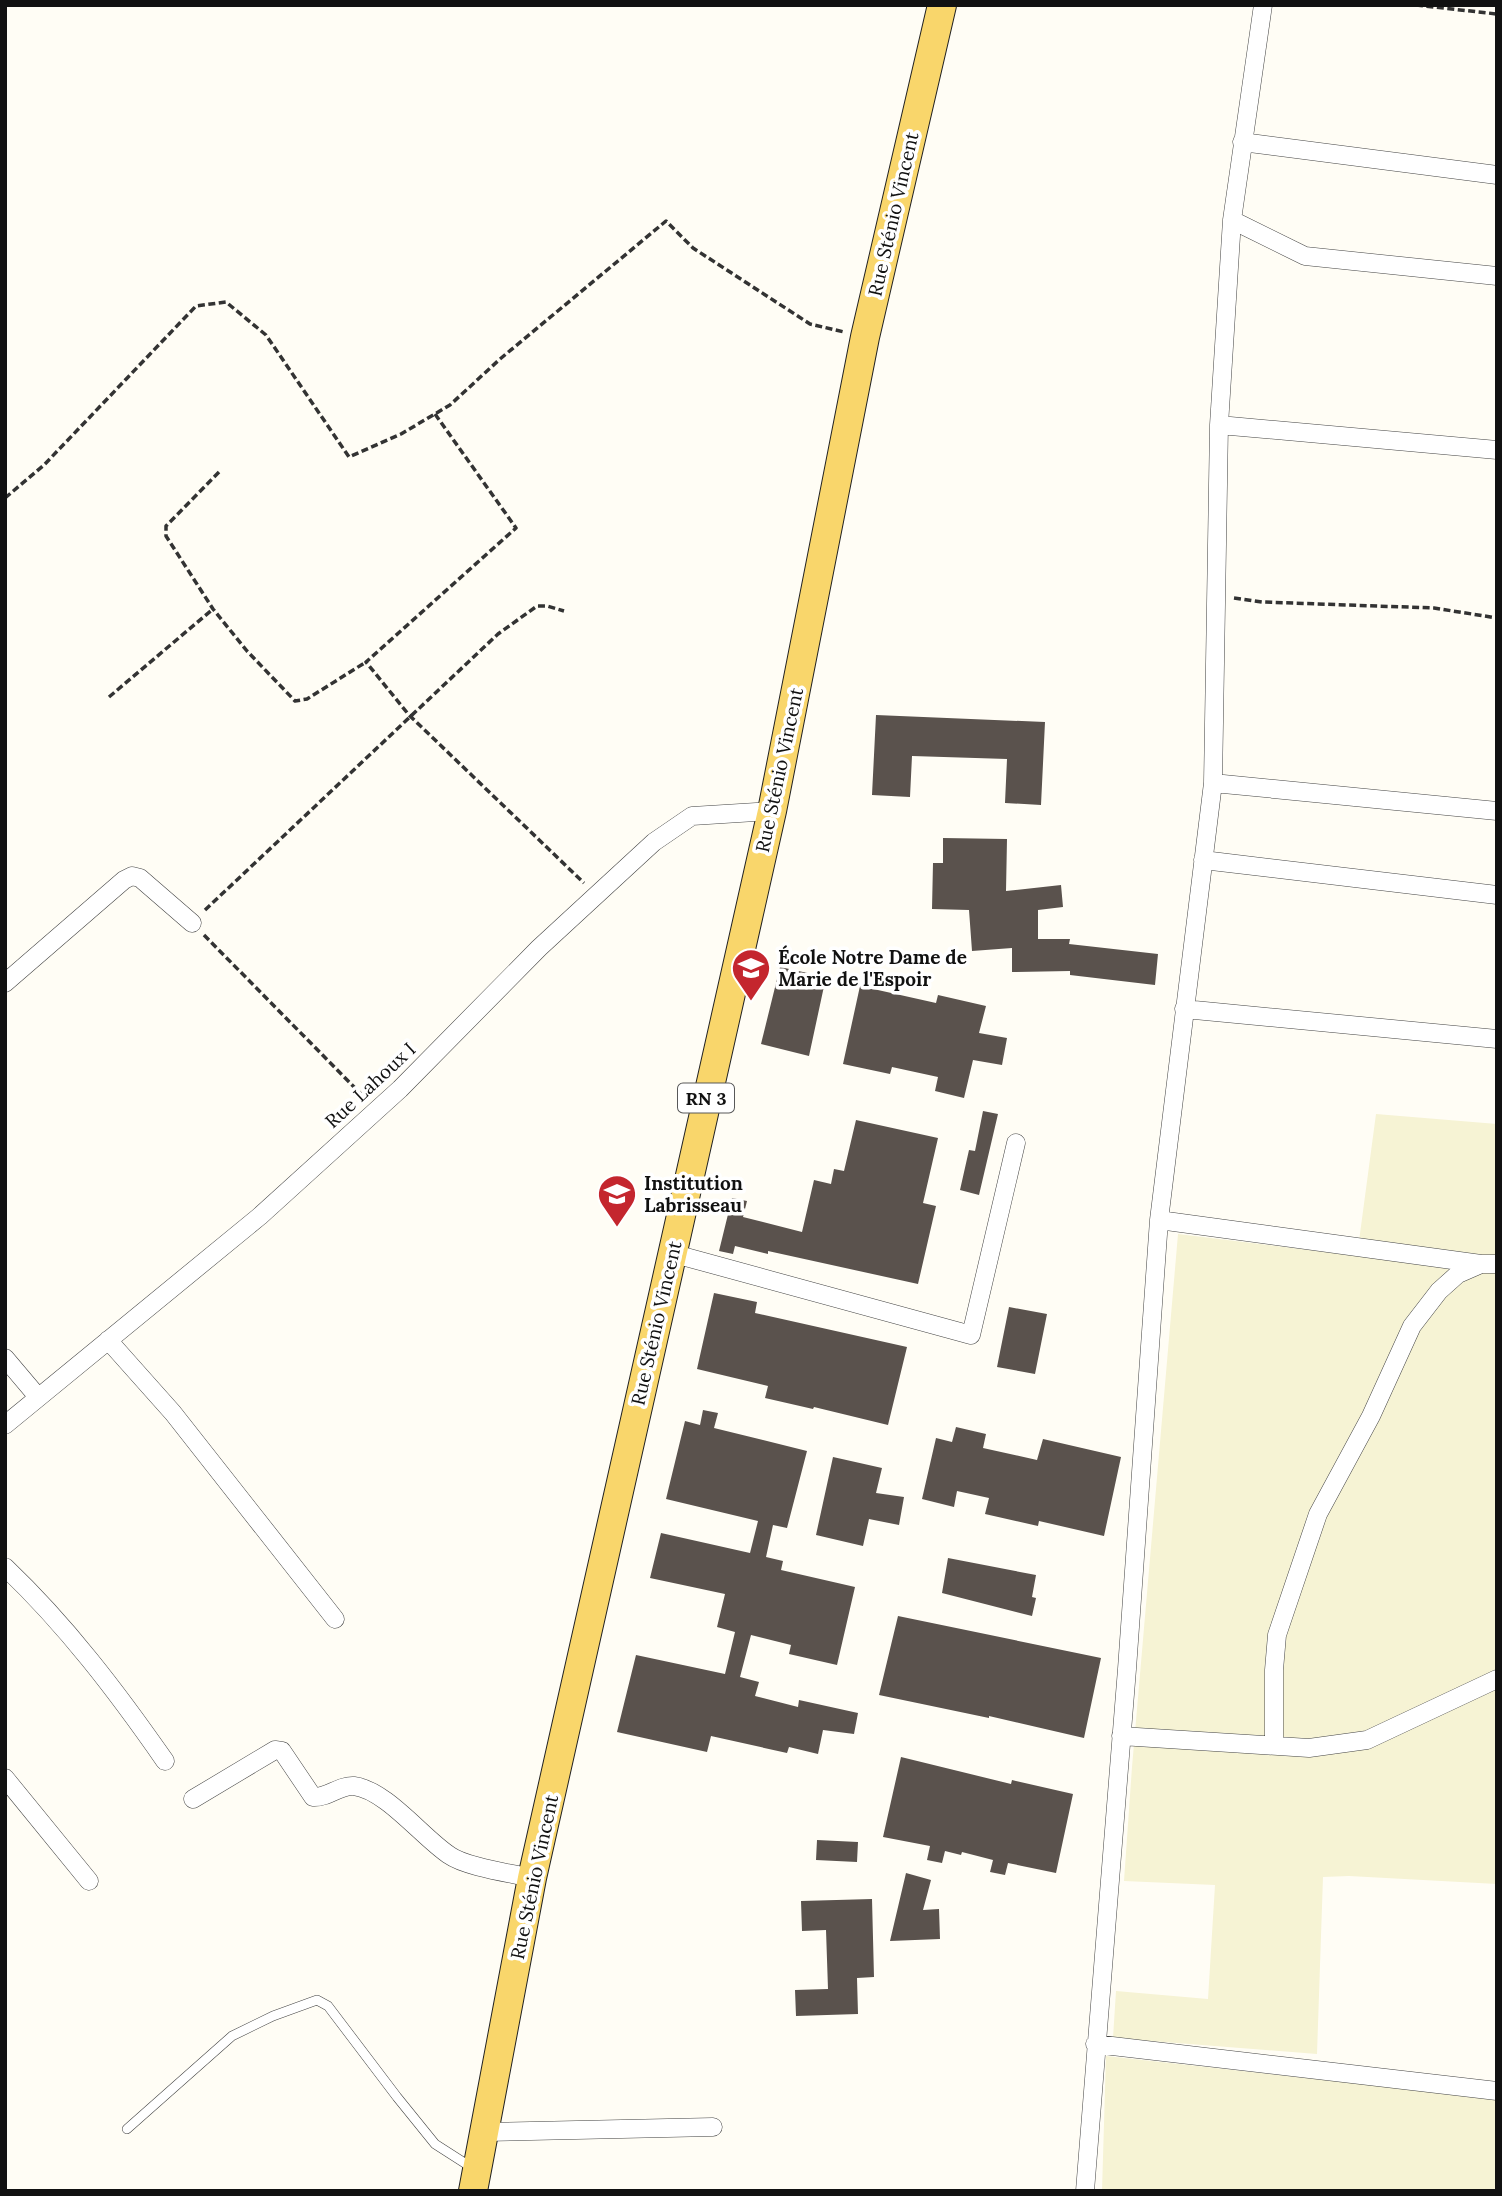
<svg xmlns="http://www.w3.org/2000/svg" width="1502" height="2196" viewBox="0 0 1502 2196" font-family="Lora,serif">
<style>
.farmland{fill:#f6f3d4}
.building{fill:#5a524d}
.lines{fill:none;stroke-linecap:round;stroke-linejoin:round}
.service-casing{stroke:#444;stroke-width:10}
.minor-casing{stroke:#444;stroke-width:19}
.primary-casing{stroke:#222;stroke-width:30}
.path{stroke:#333;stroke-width:3.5;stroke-dasharray:7 3.5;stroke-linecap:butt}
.service{stroke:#fff;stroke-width:9}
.minor{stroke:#fff;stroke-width:18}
.primary{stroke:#f9d66b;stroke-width:28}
.labels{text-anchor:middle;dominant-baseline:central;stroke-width:7;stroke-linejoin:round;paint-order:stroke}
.shield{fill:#fff;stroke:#585858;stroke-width:2}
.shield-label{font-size:18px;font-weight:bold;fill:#111}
.street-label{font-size:19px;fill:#111;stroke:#fff}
.poi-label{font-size:19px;font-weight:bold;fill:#111;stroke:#fff;text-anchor:start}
</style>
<rect width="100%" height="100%" fill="#fffdf5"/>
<!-- farmland -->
<path class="farmland" d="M1376 1114 1497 1124V1884L1349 1876 1323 1877 1317 2054 1113 2038 1116 1991 1208 1999 1215 1885 1124 1881 1132 1767 1178 1234 1357 1256Z
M1106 2056 1497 2099V2191H1102Z"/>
<!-- building -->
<path class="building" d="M876 715 1045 722 1041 805 1005 803 1007 759 912 756 910 797 872 795Z
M943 838 1007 839 1006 891 1061 885 1063 907 1038 910V939H1070L1069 944 1158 954 1155 985 1070 975V971L1012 972V948L972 951 969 910 932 909 933 863H943Z
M780 967 826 977 809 1056 761 1044Z
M860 986 936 1003 938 995 986 1006 979 1033 1007 1038 1002 1065 973 1060 964 1098 935 1091 938 1077 892 1067 890 1074 843 1064Z
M983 1111 998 1114 979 1195 960 1190 969 1150 975 1151Z
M856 1120 938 1138 923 1203 936 1206 918 1284 768 1251V1254L735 1246 733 1254 719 1251 732 1198 747 1201 743 1217 802 1232 814 1180 831 1184 834 1169 844 1171Z
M714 1293 757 1302 755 1313 907 1347 888 1425 814 1407 813 1409 765 1398 768 1386 697 1369Z
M1009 1307 1047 1314 1035 1374 997 1367Z
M703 1410 718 1413 714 1428 807 1451 787 1528 773 1525 766 1557 783 1561 781 1570 855 1587 837 1665 789 1654 791 1645 751 1635 740 1677 759 1682 755 1696 798 1707 799 1700 858 1713 854 1734 823 1730 818 1754 789 1747 787 1753 711 1736 707 1752 617 1732 636 1655 725 1674 735 1632 717 1627 725 1594 650 1578 661 1533 750 1553 758 1521 666 1499 685 1421 700 1425Z
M956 1427 986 1434 983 1448 1037 1460 1043 1439 1121 1457 1104 1536 1039 1521 1038 1526 985 1514 989 1498 957 1491 954 1507 922 1499 936 1438 952 1442Z
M833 1457 882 1468 876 1493 904 1497 899 1525 869 1519 863 1546 816 1535Z
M948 1558 1036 1575 1032 1597 1036 1598 1032 1616 942 1593Z
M898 1616 1101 1658 1084 1738 989 1716V1718L879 1695Z
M901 1757 1011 1784 1012 1780 1073 1794 1056 1873 1008 1863 1005 1875 990 1872 993 1860 962 1852 961 1855 945 1851 942 1863 927 1860 930 1846 883 1837Z
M817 1840 858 1842 857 1862 816 1860Z
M906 1873 931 1880 923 1910 939 1909 940 1939 890 1941Z
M872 1899 874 1977 857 1978 858 2014 796 2016 795 1990 828 1989 826 1930 802 1931 801 1901Z"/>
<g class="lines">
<!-- service casing -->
<g class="service-casing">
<path id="service" d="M127 2129 232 2036 273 2016 317 2000 328 2006 397 2097 435 2144 474 2169"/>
</g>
<!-- minor casing -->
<g class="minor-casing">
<path id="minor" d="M1242 142 1497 175
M1232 220 1305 256 1497 276
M1219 425 1497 450
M1213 783 1497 811
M1203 860 1497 895
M5 983 124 880 132 876 140 878 192 923
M1184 1009 1497 1039
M1159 1220 1481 1264
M671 1253 971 1335 1016 1143
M108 1340 173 1413 335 1619
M5 1358 38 1397
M5 1425 260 1216 400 1089 539 948 654 842 692 816 772 811
M5 1567C66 1625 117 1692 165 1761
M1121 1736 1309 1748 1367 1740 1497 1679
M1274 1745V1670L1277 1635 1318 1514 1371 1416 1412 1326 1439 1291 1458 1274 1481 1264H1497
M5 1778 89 1881
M193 1799 275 1750 282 1751 313 1797C328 1798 339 1785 354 1786 386 1790 422 1837 449 1855 466 1867 510 1873 532 1878
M1095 2044 1497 2091
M485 2132 713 2127
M1085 2191 1127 1669 1159 1220 1213 783 1219 425 1232 220 1263 5"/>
</g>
<!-- primary casing -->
<g class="primary-casing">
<path id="primary" d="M473 2191 532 1878 772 811 865 337 942 5"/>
</g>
<!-- path -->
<path class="path" d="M1416 5 1497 14
M435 414 516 528 366 662 409 715 584 883
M219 472 166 526V536L213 609 247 651 295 701 307 699 366 662
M5 498 44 465 196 306 226 302 266 335 349 457 401 434 450 405 500 359 666 221 693 248 810 324 844 332
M1234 598 1262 602 1434 608 1497 618
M109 697 213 609
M205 910 498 634 537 606H547L564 611
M204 935 365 1098"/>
<!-- service -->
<use href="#service" class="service"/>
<!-- minor -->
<use href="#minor" class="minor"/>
<!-- primary -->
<use href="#primary" class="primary"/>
</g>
<!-- icons -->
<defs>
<g id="school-pin" transform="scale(2.0125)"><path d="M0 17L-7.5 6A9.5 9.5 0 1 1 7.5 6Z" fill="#c4262e" stroke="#fff"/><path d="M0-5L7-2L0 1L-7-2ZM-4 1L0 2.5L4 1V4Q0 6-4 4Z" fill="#fff"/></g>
</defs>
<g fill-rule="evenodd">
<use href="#school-pin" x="751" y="968"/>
<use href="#school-pin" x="617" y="1194"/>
</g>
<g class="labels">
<!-- shield labels -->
<rect class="shield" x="678" y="1083.5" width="56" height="29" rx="5"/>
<g class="shield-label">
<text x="706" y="1098">RN 3</text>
</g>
<!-- street labels -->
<g class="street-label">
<text transform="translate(893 214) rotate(-77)">Rue Sténio Vincent</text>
<text transform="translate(779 770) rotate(-78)">Rue Sténio Vincent</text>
<text transform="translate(370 1085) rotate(-43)">Rue Lahoux I</text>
<text transform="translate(656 1323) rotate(-77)">Rue Sténio Vincent</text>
<text transform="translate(534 1877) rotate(-78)">Rue Sténio Vincent</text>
</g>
<!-- poi labels -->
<g class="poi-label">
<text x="778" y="957">École Notre Dame de<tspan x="778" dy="22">Marie de l'Espoir</tspan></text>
<text x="644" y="1183">Institution<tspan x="644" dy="22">Labrisseau</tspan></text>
</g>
</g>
<!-- border -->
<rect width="1502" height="2196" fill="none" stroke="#111111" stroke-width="14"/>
</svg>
